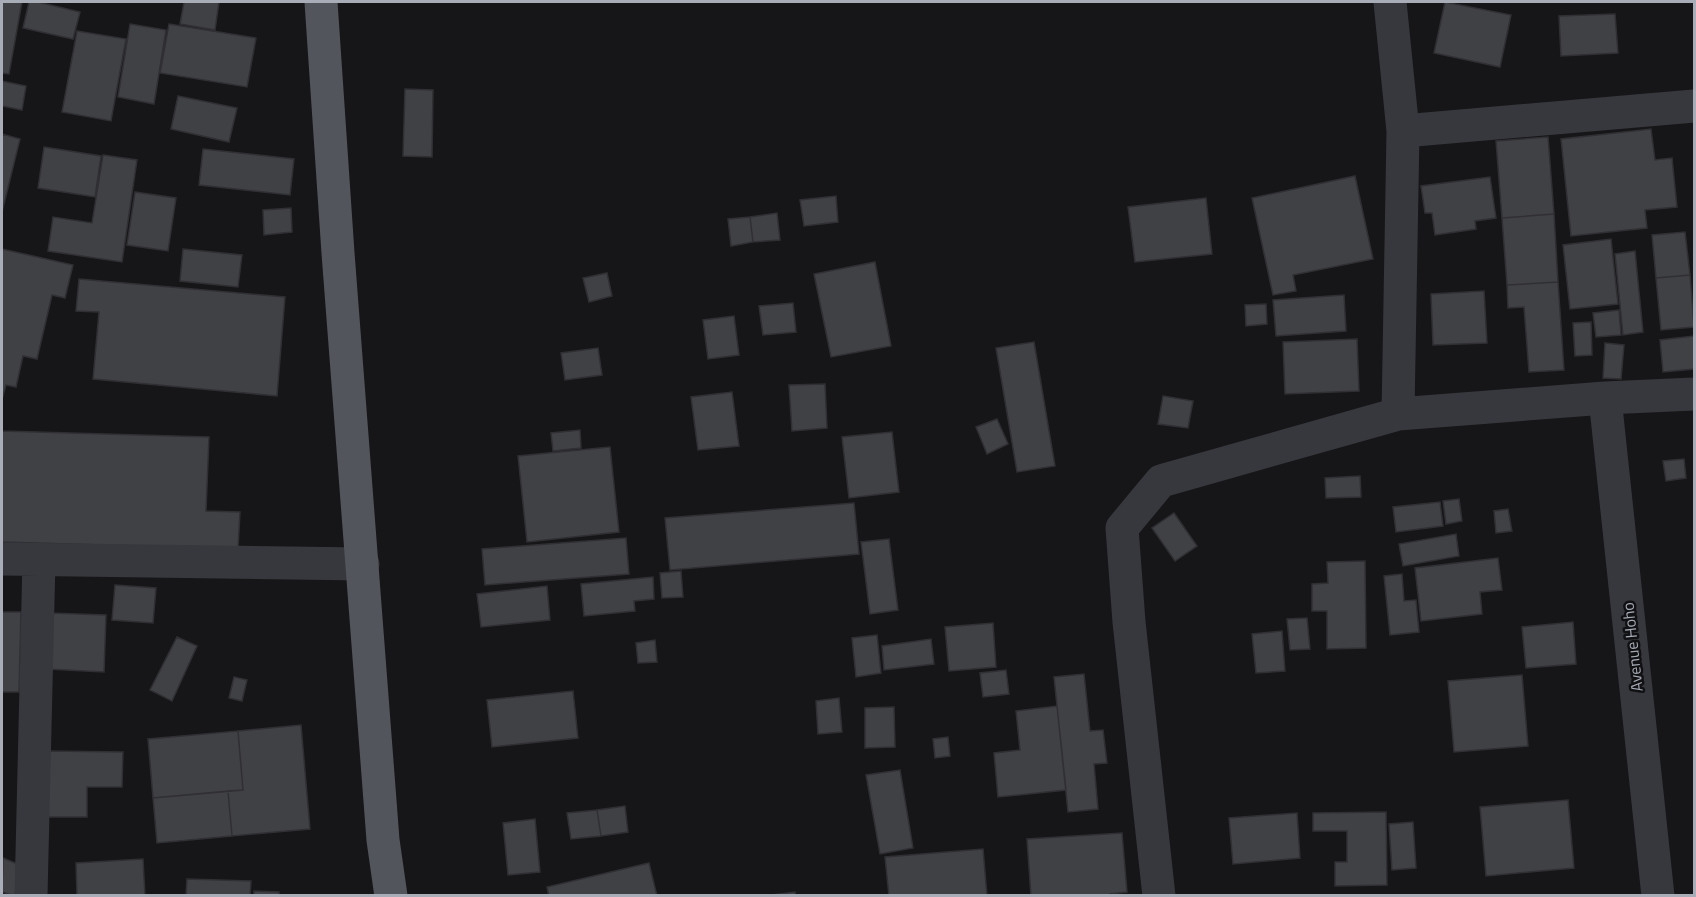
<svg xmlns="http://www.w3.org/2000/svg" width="1696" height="897" viewBox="0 0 1696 897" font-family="'Titillium Web',sans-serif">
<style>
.building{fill:#404145;stroke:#303034;stroke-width:1.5}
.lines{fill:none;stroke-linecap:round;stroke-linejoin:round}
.minor{stroke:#37383d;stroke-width:33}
.major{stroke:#53555c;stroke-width:33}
.labels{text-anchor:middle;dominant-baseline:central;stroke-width:5;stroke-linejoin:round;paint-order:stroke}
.street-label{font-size:16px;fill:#a8adb8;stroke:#111113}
</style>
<rect width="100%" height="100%" fill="#161618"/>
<!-- building -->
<path class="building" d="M2 2H22L9 74 2 73Z
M29 2H38L80 12 73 39 23 28Z
M184 2H219L215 30 180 24Z
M1445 2 1511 15 1500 67 1434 53Z
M1615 14 1618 53 1561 56 1559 16Z
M130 24 166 30 154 104 118 97Z
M169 24 256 38 247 87 160 73Z
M77 31 126 39 111 121 62 112Z
M2 81 26 86 22 110 2 106Z
M405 89 433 90 432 157 403 156Z
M178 96 237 108 229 142 171 129Z
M1651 129 1655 160 1672 158 1677 207 1645 210 1647 228 1571 236 1561 139Z
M2 134 20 139 2 212Z
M1548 137 1554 214 1502 218 1496 141Z
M44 147 101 156 95 197 38 188Z
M203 149 294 159 290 195 199 185Z
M103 155 137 160 122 262 48 251 53 217 92 223Z
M1355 176 1373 259 1293 275 1296 291 1273 295 1252 198Z
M1490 177 1496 218 1475 221 1476 229 1435 235 1432 213H1425L1421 186Z
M135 192 176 198 168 251 127 245Z
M836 196 838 222 804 226 800 200Z
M1206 198 1212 254 1135 262 1128 207Z
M291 208 292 232 264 235 263 210Z
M777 213 780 240 753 242 750 217Z
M1554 214 1558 282 1507 285 1502 218Z
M750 217 753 242 731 246 728 219Z
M1685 232 1690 275 1656 278 1652 235Z
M1611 239 1618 304 1570 309 1563 245Z
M2 249 73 265 65 298 52 295 37 359 23 356 16 387 6 385 3 396 2 395Z
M183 249 242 255 238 287 180 281Z
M1635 251 1643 332 1623 335 1615 254Z
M875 262 891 346 831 357 814 274Z
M607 273 612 296 589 302 583 278Z
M1690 275 1694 327 1661 330 1656 278Z
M79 279 285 297 277 396 93 379 99 312 76 311Z
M1558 282 1564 370 1529 372 1524 307 1508 308 1507 285Z
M1484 291 1487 343 1433 345 1431 294Z
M1344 295 1346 331 1276 336 1273 300Z
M793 303 796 332 763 335 759 306Z
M1266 304 1267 324 1246 326 1245 305Z
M1619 310 1621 335 1596 337 1593 313Z
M734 316 739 355 708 359 703 320Z
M1591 322 1592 355 1575 356 1573 323Z
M1694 336V369L1663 372 1660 340Z
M1357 339 1359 391 1285 394 1283 342Z
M1034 342 1055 466 1017 472 996 348Z
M1605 343 1624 345 1621 379 1603 378Z
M598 348 602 375 565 380 561 353Z
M825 384 827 428 792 431 789 385Z
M732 392 739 446 698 450 691 397Z
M1163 396 1193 401 1188 428 1158 424Z
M2 411V431L209 437 206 511 240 512 238 549 2 542Z
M997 419 1008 444 987 454 976 427Z
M580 430 581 448 553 451 551 433Z
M892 432 899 492 849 498 842 437Z
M610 447 619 532 527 542 518 456Z
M1684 459 1686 478 1666 481 1663 461Z
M1360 476 1361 497 1326 498 1325 478Z
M1459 499 1462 521 1446 524 1443 501Z
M1440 502 1443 526 1396 532 1393 507Z
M854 503 859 554 670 570 665 518Z
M1508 509 1512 531 1496 533 1494 511Z
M1174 513 1197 546 1175 561 1152 528Z
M1456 534 1459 556 1403 566 1399 544Z
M626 538 629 574 485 585 482 549Z
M889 539 898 610 870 614 861 542Z
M1498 558 1502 590 1480 592 1482 614 1421 621 1415 568Z
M1365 561 1366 648 1327 649V611H1312V584L1328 583 1327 562Z
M681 571 683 597 662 598 660 573Z
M1402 574 1404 601 1416 600 1419 632 1390 635 1384 576Z
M653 577 654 599 634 601 635 611 584 616 581 584Z
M115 585 156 588 153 623 112 620Z
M547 586 550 620 481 627 477 594Z
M2 612H21L19 692H2Z
M49 613 106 615 104 672 47 669Z
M1307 618 1310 649 1290 650 1287 619Z
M1573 622 1576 664 1526 668 1522 627Z
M993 623 996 667 949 671 945 627Z
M1282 631 1285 671 1256 673 1252 634Z
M877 635 881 673 856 677 852 638Z
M177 637 197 646 172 701 150 690Z
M931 639 934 664 884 670 882 646Z
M655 640 657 662 638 663 636 643Z
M1006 670 1009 694 983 697 980 673Z
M1084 674 1090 731 1103 730 1107 763 1094 764 1098 809 1068 812 1054 677Z
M1522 675 1528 746 1454 752 1448 681Z
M234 677 247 680 242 701 229 698Z
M573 691 578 738 492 747 487 700Z
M839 698 842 732 818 734 816 701Z
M1057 706 1066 790 998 797 994 753 1020 750 1016 711Z
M894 707 895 747 865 748V708Z
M301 725 310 829 232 836 228 791 243 790 238 731Z
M238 731 243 790 153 798 148 739Z
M948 737 950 756 935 758 933 739Z
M49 751 123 752 122 787H87V817H48Z
M900 770 913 848 880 854 866 775Z
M228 791 232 836 157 843 153 798Z
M1568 800 1574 868 1486 876 1480 807Z
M625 806 628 832 601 836 597 810Z
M597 810 601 836 571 839 567 813Z
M1386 812 1387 885 1335 886V862H1347V831H1313V813Z
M1297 813 1300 858 1233 864 1229 818Z
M535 819 540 872 508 875 503 823Z
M1413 822 1416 868 1392 870 1389 824Z
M1122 833 1127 892 1110 894V896H1031L1027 839Z
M983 849 987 896H889L885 857Z
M3 858 27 868 14 896 2 892Z
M143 859 145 896H77L76 863Z
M649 863 657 896H549L547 887Z
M187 879 251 881 250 896H186Z
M254 891 279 892V896H254Z
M795 892V896H763Z"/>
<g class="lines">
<!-- minor -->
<path class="minor" d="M1390 2 1403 131 1398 414
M1403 131 1694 106
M1605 398 1658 896
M2 559 363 564
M31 896 39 560
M1159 896 1129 622 1122 528 1161 481 1398 414 1605 398 1694 394"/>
<!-- major -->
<path class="major" d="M321 2 338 253 383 840 391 896"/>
</g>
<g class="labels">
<!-- street labels -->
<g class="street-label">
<text transform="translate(1632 647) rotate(-96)">Avenue Hoho</text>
</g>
</g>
<!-- border -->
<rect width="1696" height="897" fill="none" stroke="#a8adb8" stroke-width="6"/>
</svg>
